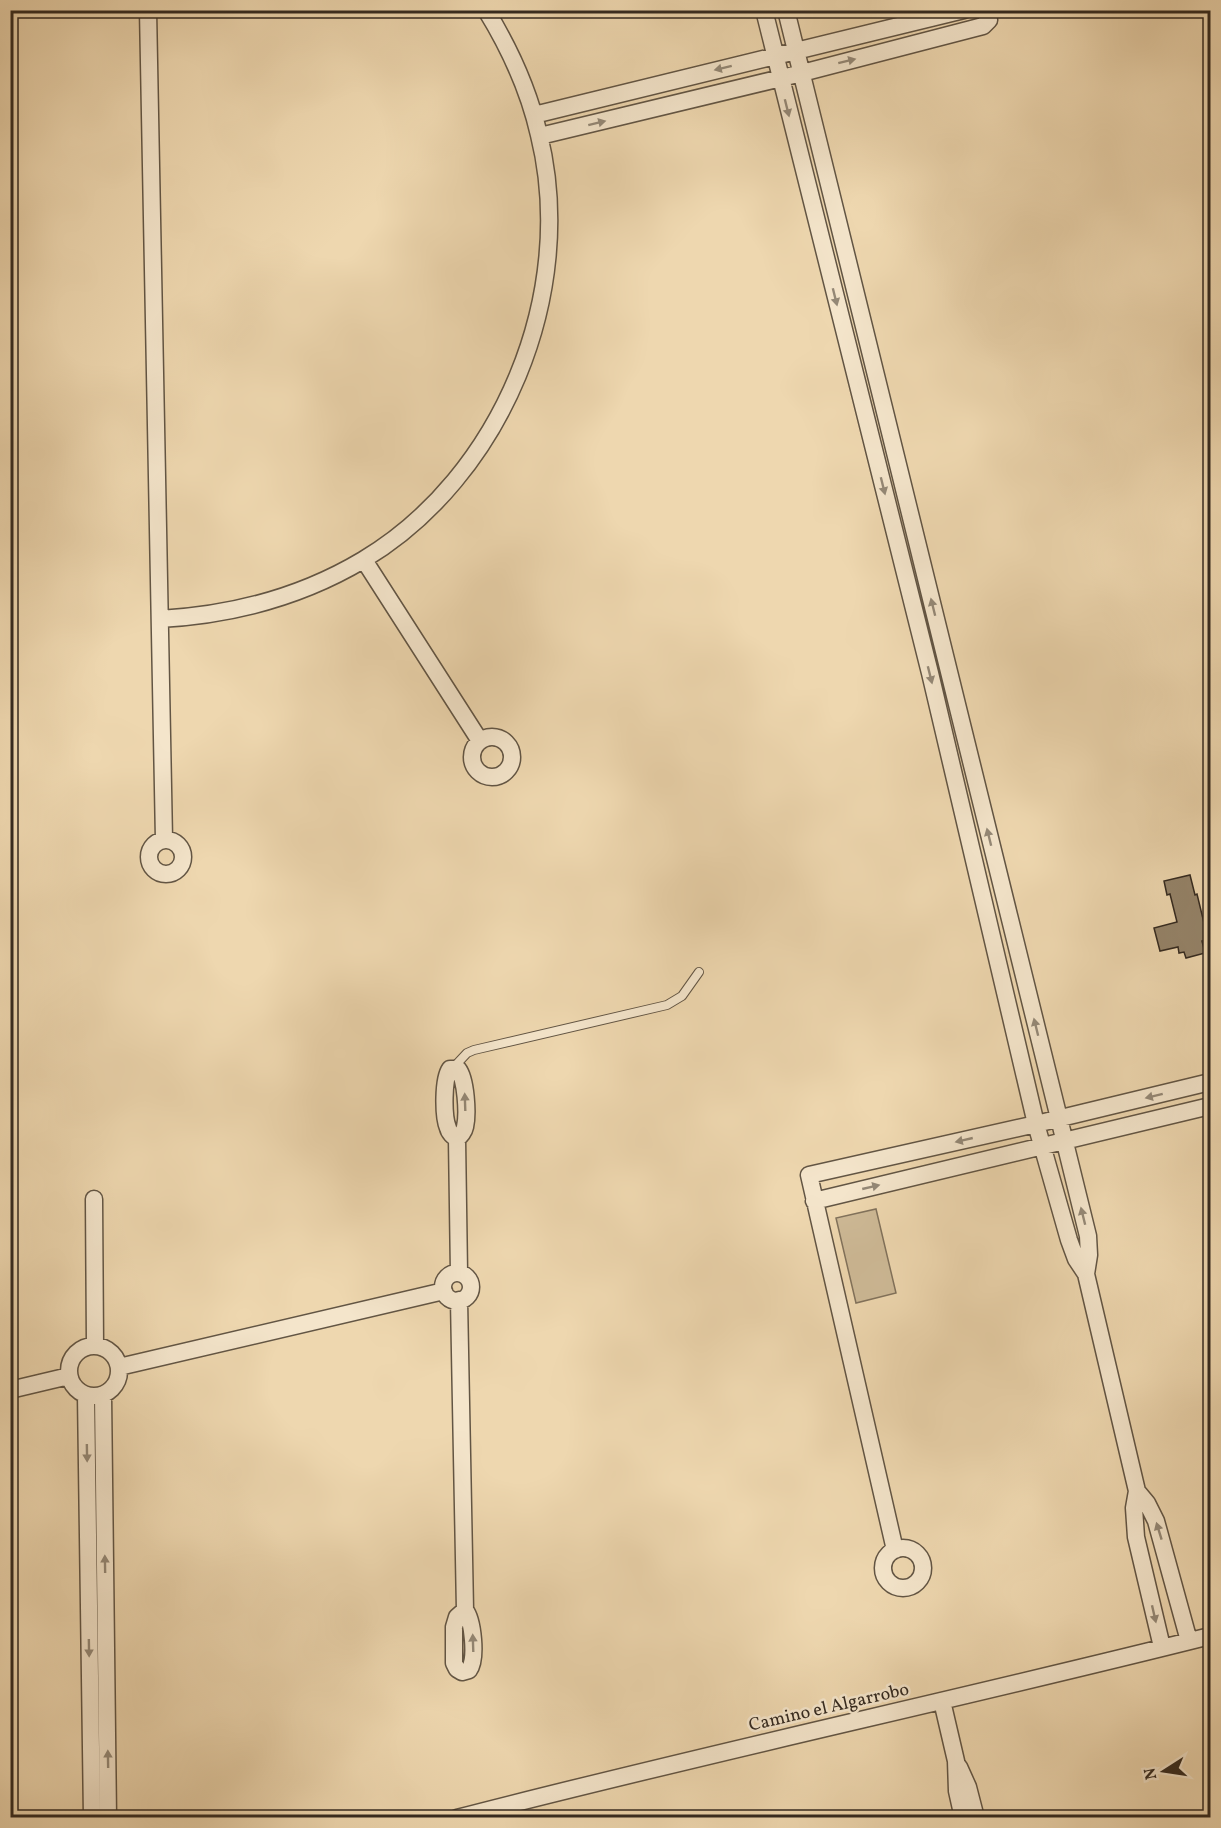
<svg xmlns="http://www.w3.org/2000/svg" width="1221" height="1828" viewBox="0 0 1221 1828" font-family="Vollkorn,serif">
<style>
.green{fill:#ceba97;stroke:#81725c;stroke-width:1.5}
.building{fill:#95846a;stroke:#342a20;stroke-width:1.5}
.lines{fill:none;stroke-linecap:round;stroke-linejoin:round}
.service-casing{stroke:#625544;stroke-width:10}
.minor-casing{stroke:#625544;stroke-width:19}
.service{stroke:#f4e5cb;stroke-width:8}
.minor{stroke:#f4e5cb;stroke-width:16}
.oneway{fill:#948876}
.labels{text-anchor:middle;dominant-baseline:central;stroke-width:5;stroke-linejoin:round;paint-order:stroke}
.street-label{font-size:18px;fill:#342a20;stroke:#f4e5cb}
</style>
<rect width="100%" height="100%" fill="#eed7af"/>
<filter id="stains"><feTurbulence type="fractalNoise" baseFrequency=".00333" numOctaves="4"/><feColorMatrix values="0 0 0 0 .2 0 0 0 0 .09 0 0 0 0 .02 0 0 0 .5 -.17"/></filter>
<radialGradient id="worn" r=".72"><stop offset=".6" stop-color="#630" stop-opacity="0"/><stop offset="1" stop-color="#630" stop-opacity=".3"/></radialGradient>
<!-- green -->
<path class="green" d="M876 1209 896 1293 856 1303 836 1218Z"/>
<!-- building -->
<path class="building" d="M1190 875 1195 895 1197 894 1204 923 1210 921V939L1202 941 1205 953 1186 958 1184 952 1179 953 1178 947 1160 951 1154 928 1177 922 1170 894 1167 895 1164 881Z"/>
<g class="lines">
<!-- service casing -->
<g class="service-casing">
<path id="service" d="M453 1068 467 1053 474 1050 667 1005 682 996 699 972"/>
</g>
<!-- minor casing -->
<g class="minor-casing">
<path id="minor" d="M148 10 164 840
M764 10 930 673 1036 1124 1069 1240 1076 1259 1086 1274 1137 1491 1134 1508 1136 1537 1162 1647
M786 10 1088 1236 1089 1255 1086 1274
M534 115 964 10
M540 136 802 73 983 26 989 20 987 10
M364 560 480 741
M160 619C231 615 301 597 363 560 502 477 578 293 539 135 529 91 510 49 486 10
M472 757a20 20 0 1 1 40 0a20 20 0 1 1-40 0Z
M149 857a17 17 0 1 1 34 0a17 17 0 1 1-34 0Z
M457 1139C453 1136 449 1133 448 1128 443 1116 443 1079 450 1069H458C466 1079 468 1114 465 1127 464 1132 461 1135 457 1139L459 1273
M94 1199 95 1345
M814 1201 1210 1106
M443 1287a14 14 0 1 1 28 0a14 14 0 1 1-28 0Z
M459 1300 465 1610C473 1620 477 1659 469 1670L462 1672 457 1669 454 1663V1627L457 1617 465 1610
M69 1371a25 25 0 1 1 50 0a25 25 0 1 1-50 0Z
M119 1367 444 1291
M10 1390 69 1376
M86 1395 92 1818
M103 1395 108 1818
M1137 1491 1147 1503 1156 1521 1189 1641
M883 1568a20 20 0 1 1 40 0a20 20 0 1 1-40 0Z
M895 1550 809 1175 1036 1124 1210 1082
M942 1701 956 1761 957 1791 963 1818
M959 1767 968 1787 976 1818
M457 1818C707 1753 960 1699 1210 1636"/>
</g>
<!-- service -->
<use href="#service" class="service"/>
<!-- minor -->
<use href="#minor" class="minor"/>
</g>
<!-- one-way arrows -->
<defs><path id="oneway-solid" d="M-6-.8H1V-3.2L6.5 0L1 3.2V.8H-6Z" transform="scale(1.5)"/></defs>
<g class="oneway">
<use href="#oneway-solid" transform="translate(847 61) rotate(-14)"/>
<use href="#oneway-solid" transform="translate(723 68) rotate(166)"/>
<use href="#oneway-solid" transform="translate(787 108) rotate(76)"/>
<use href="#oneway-solid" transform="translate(597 123) rotate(-14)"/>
<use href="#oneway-solid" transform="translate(835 297) rotate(76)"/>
<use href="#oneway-solid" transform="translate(883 486) rotate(76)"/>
<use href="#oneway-solid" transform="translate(933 607) rotate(-104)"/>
<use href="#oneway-solid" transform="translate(930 675) rotate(76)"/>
<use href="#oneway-solid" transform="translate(989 837) rotate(-104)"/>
<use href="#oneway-solid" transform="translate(1036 1027) rotate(-104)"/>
<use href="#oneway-solid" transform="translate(1154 1096) rotate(166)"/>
<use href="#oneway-solid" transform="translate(465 1102) rotate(-92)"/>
<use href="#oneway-solid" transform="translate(964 1140) rotate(167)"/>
<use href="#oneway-solid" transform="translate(871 1187) rotate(-13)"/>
<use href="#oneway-solid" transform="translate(1083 1216) rotate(-104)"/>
<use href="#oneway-solid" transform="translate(87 1453) rotate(89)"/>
<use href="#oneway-solid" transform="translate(1159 1531) rotate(-107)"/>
<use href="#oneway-solid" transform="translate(105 1564) rotate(-91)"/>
<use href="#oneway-solid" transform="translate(1154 1614) rotate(77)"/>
<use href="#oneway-solid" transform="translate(473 1643) rotate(-92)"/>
<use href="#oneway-solid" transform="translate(89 1648) rotate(89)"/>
<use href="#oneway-solid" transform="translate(108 1759) rotate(-91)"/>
</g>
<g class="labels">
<!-- street labels -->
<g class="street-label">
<text transform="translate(829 1708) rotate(-13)">Camino el Algarrobo</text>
</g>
</g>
<!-- margin -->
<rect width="1221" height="1828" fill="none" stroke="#eed7af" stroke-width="36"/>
<rect x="12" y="12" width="1197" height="1804" fill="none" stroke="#342a20" stroke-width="3"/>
<rect x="18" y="18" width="1185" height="1792" fill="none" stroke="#342a20" stroke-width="1.5"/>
<!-- north arrow -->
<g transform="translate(1164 1771) rotate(258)" stroke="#f4e5cb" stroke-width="4.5" paint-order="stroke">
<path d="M0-4.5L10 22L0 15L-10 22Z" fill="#342a20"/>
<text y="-9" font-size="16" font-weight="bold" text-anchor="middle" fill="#342a20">N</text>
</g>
<rect width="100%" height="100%" filter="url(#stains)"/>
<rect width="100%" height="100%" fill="url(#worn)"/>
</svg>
